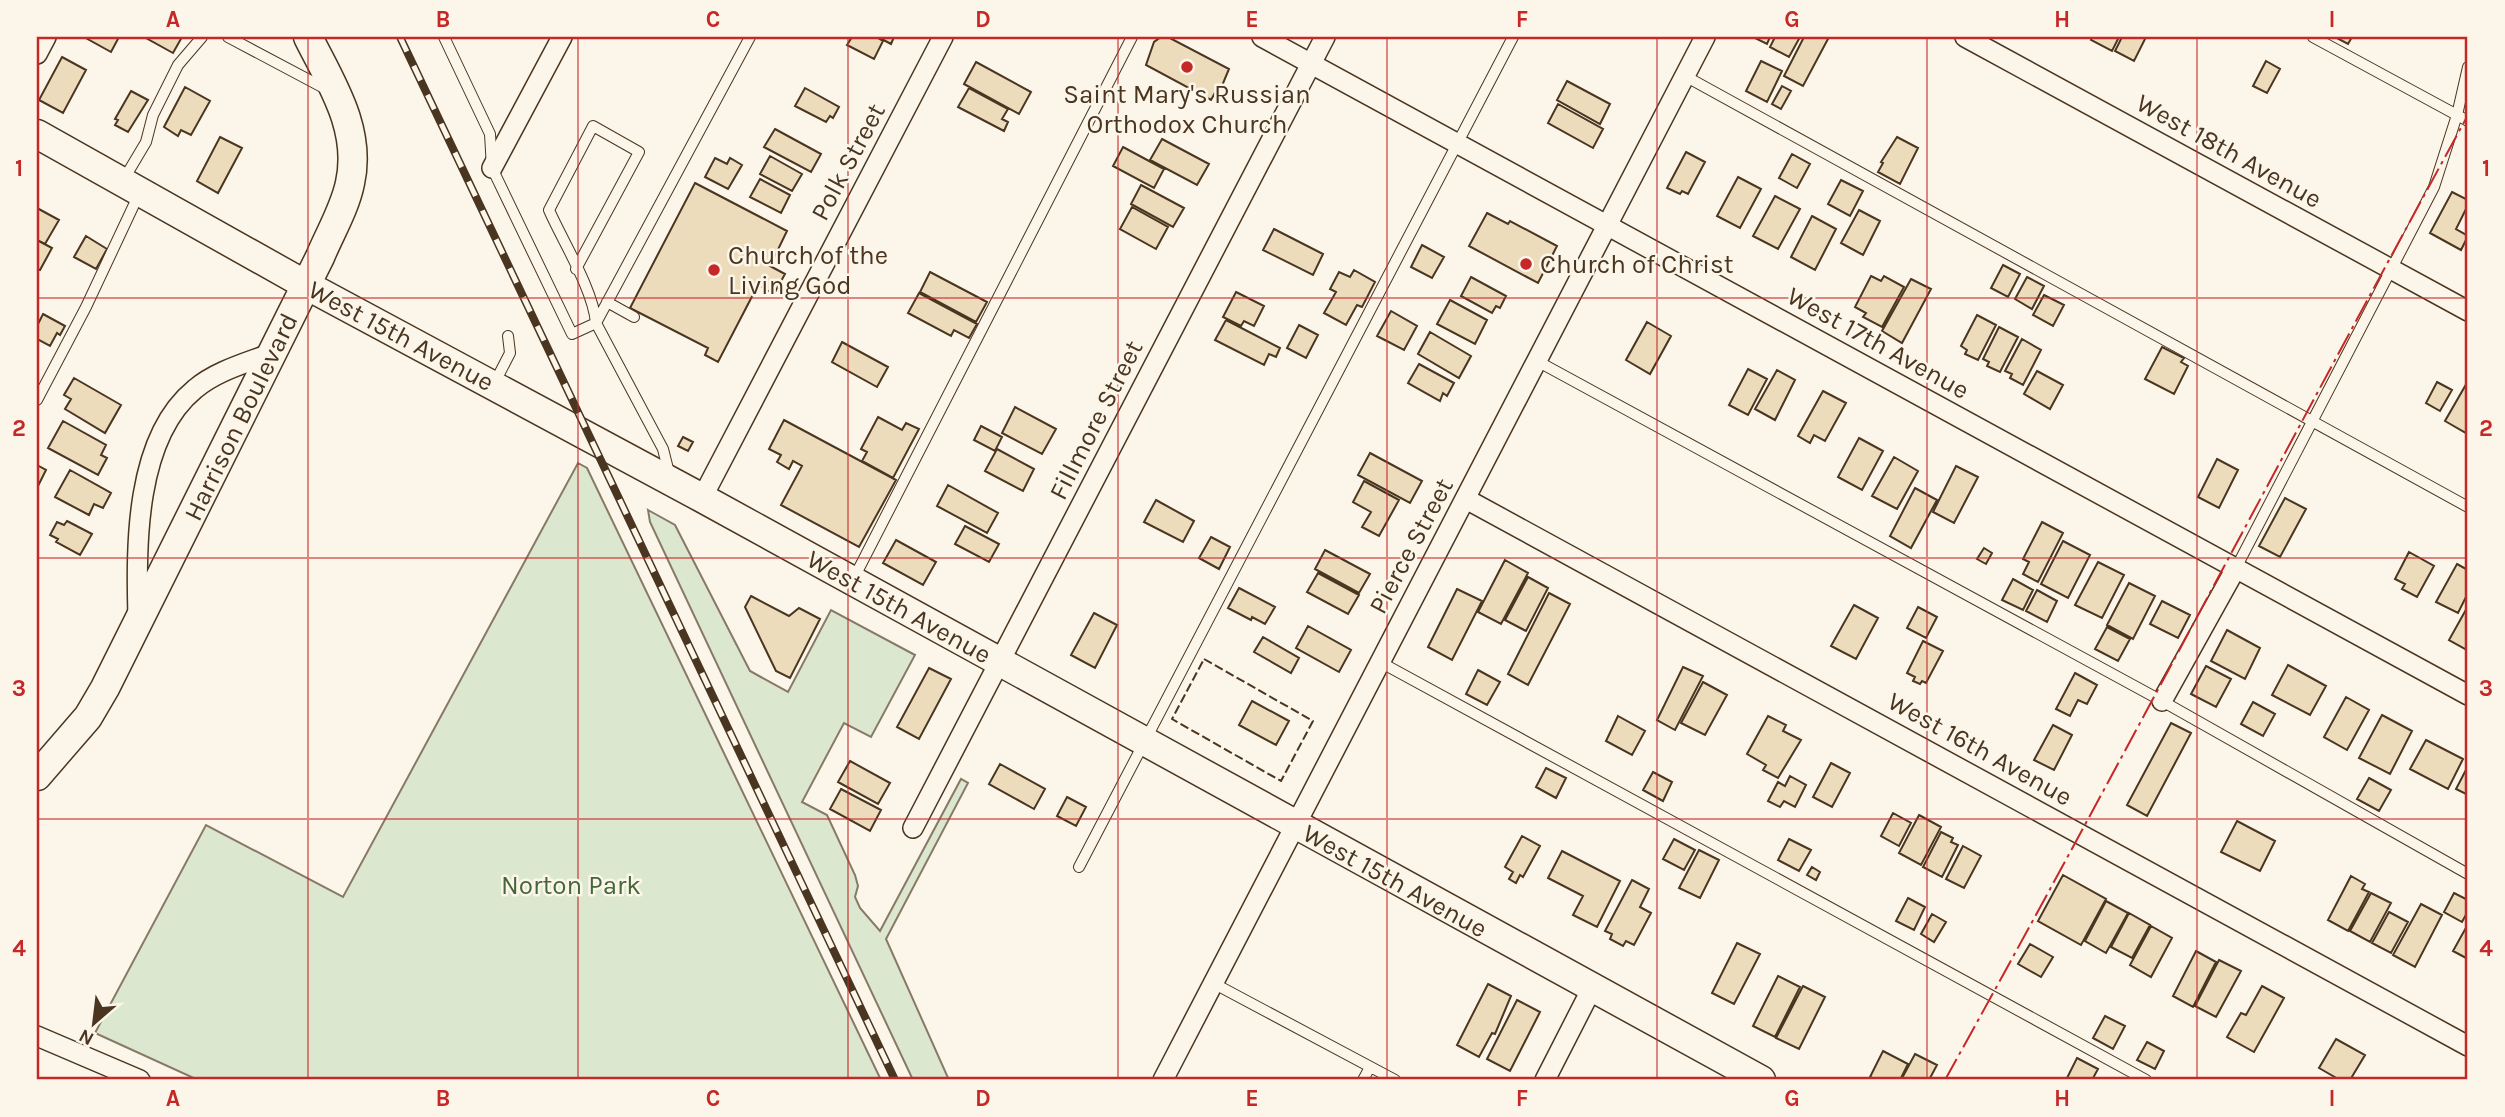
<svg xmlns="http://www.w3.org/2000/svg" width="2505" height="1117" viewBox="0 0 2505 1117" font-family="Karla,sans-serif">
<style>
.green{fill:#dce7d0;stroke:#887966;stroke-width:2}
.building{fill:#ecdcbc;stroke:#4a3520;stroke-width:2}
.lines{fill:none;stroke-linecap:round;stroke-linejoin:round}
.lane-casing{stroke:#4a3520;stroke-width:12}
.street-casing{stroke:#4a3520;stroke-width:22}
.secondary-casing{stroke:#4a3520;stroke-width:31}
.lane{stroke:#fbf6e9;stroke-width:10}
.street{stroke:#fbf6e9;stroke-width:19}
.secondary{stroke:#fbf6e9;stroke-width:28}
.rail-casing{stroke:#4a3520;stroke-width:8}
.rail{stroke:#fbf6e9;stroke-width:5;stroke-dasharray:16;stroke-linecap:butt}
.fence{stroke:#4a3520;stroke-width:2;stroke-dasharray:9 3.5;stroke-linecap:butt}
.power{stroke:#c62828;stroke-width:2;stroke-dasharray:24 5 3.5 5;stroke-linecap:butt}
.grid{fill:none;stroke:#c62828;stroke-width:2;stroke-opacity:0.55}
.poi-dot{fill:#c62828;stroke:#fbf6e9;stroke-width:2.5}
.labels{text-anchor:middle;dominant-baseline:central;stroke-width:5;stroke-linejoin:round;paint-order:stroke}
.poi-label{font-size:26px;fill:#4a3520;stroke:#fbf6e9;text-anchor:start}
.street-label{font-size:26px;fill:#4a3520;stroke:#fbf6e9}
.park-label{font-size:26px;fill:#436837;stroke:#fbf6e9}
.neatline{fill:none;stroke:#c62828;stroke-width:2.5}
.grid-label{font-size:23px;text-anchor:middle;font-weight:bold;fill:#c62828}
</style>
<rect width="100%" height="100%" fill="#fbf6e9"/>
<!-- green -->
<path class="green" d="M578 463 587 468 881 1080H198L95 1033 206 825 343 897Z
M648 510 675 525 750 671 788 692 831 610 915 655 871 737 844 723 802 802 827 815 855 875 858 886 855 897 860 908 880 931 961 779 968 783 886 939 949 1080H913L650 522Z"/>
<!-- building -->
<path class="building" d="M84 37H119L111 52Z
M147 37H182L173 53 146 38Z
M852 37H876L883 41 874 59 847 45Z
M878 37H894L891 44Z
M1161 37H1168L1229 69 1219 93 1216 91 1211 100 1146 65 1154 42Z
M1753 37H1770L1767 44Z
M1775 37H1800L1789 57 1770 47Z
M1804 37H1829L1803 86 1784 76Z
M2093 37H2119L2112 51 2091 40Z
M2122 37H2146L2134 61 2115 51Z
M2335 37H2352L2348 44Z
M62 57 86 70 63 113 39 100Z
M1761 61 1782 71 1767 102 1746 91Z
M2266 61 2280 69 2267 93 2253 86Z
M976 62 1031 92 1019 114 964 84Z
M1567 81 1610 104 1600 124 1557 100Z
M1782 86 1791 91 1781 109 1772 104Z
M185 87 210 101 191 135 181 130 178 136 164 127Z
M805 88 839 107 833 118 830 116 826 122 795 106Z
M969 88 1008 109 1002 119 1008 122 1004 131 958 107Z
M131 91 148 100 128 132 115 125 118 120 115 119Z
M1558 104 1603 129 1593 148 1548 123Z
M775 129 821 154 811 172 764 147Z
M220 137 242 148 218 193 197 181Z
M1897 137 1918 148 1900 184 1878 172 1883 163 1881 162Z
M1162 139 1209 164 1197 185 1150 160Z
M1123 147 1164 169 1154 188 1113 166Z
M1686 152 1705 162 1688 194 1682 191 1680 194 1667 188Z
M1792 154 1810 164 1797 188 1779 178Z
M770 156 802 174 792 191 760 174Z
M715 158 727 164 730 158 742 165 728 189 705 177Z
M1738 177 1761 189 1740 228 1717 216Z
M760 179 790 195 781 213 750 197Z
M1841 180 1863 191 1850 216 1828 204Z
M695 183 787 231 770 266 785 274 774 294 758 285 718 362 705 355 708 348 630 308Z
M1141 185 1184 208 1173 227 1131 204Z
M2452 192 2468 200V205L2456 229 2468 236 2461 250 2430 233Z
M1775 196 1800 209 1778 249 1753 236Z
M1132 207 1168 227 1156 249 1120 229Z
M37 208 59 220 45 244 37 240Z
M1859 210 1880 221 1863 255 1841 243Z
M1487 213 1508 224 1510 221 1557 246 1538 283 1469 246Z
M1812 216 1836 229 1815 270 1791 257Z
M1274 229 1323 254 1313 275 1263 250Z
M86 236 107 249 96 269 74 257Z
M37 240 52 248 40 270 37 269Z
M1422 245 1444 257 1432 278 1411 267Z
M2003 265 2020 274 2008 297 1991 288Z
M1354 270 1375 282 1362 307 1357 305 1346 325 1324 313 1336 292 1330 289 1339 272 1350 277Z
M930 272 987 302 976 322 920 292Z
M1871 276 1881 281 1884 276 1904 287 1882 327 1863 317 1866 313 1855 307Z
M1471 277 1506 296 1500 308 1496 306 1492 313 1461 296Z
M2027 277 2044 286 2032 309 2015 299Z
M1911 279 1931 289 1902 343 1882 331Z
M1236 292 1264 306 1254 326 1244 321 1241 326 1223 317Z
M919 293 977 324 969 338 954 330 951 336 908 313Z
M2044 295 2064 305 2053 326 2033 315Z
M1450 300 1487 320 1475 344 1437 324Z
M1391 311 1417 326 1404 350 1377 336Z
M43 314 65 326 60 335 57 333 50 346 37 339V326Z
M1977 315 1996 325 1978 360 1965 354 1967 350 1961 346Z
M1226 320 1280 348 1276 357 1269 354 1264 365 1215 340Z
M1647 322 1671 336 1650 374 1626 360Z
M1299 325 1318 335 1306 358 1287 348Z
M1999 327 2018 337 2000 372 1987 366 1989 362 1983 359Z
M1430 332 1471 356 1459 378 1418 354Z
M2022 339 2041 350 2023 385 2010 378 2012 374 2005 371Z
M842 342 888 367 877 387 832 362Z
M2162 347 2184 358 2181 362 2188 366 2174 394 2145 379Z
M1419 364 1454 383 1447 396 1443 393 1440 401 1408 383Z
M1748 369 1767 379 1748 415 1729 405Z
M1777 370 1795 380 1775 420 1755 409Z
M2037 371 2063 385 2050 409 2024 394Z
M74 378 121 405 105 433 65 409 71 399 64 395Z
M2468 381V429L2466 433 2445 421Z
M2437 382 2452 390 2440 411 2426 403Z
M1823 391 1846 403 1825 441 1814 435 1810 443 1798 436Z
M1015 407 1056 429 1042 454 1002 433Z
M878 417 902 430 906 423 919 429 893 478 862 461 867 452 861 449Z
M784 420 896 480 859 547 781 505 802 466 793 461 789 469 777 462 781 455 769 449Z
M63 421 106 445 101 455 107 458 98 475 48 448Z
M981 426 1002 437 995 451 974 440Z
M683 437 693 442 688 451 678 446Z
M1859 438 1883 451 1862 490 1838 477Z
M997 449 1034 469 1023 491 985 471Z
M1370 453 1422 481 1410 503 1358 475Z
M1894 457 1918 471 1897 509 1872 496Z
M2217 459 2238 470 2219 508 2198 497Z
M37 465 46 470 37 488Z
M1956 466 1978 477 1954 523 1933 512Z
M70 470 111 493 103 508 94 504 89 515 55 497Z
M1364 481 1399 500 1379 536 1362 527 1371 512 1353 502Z
M948 485 998 513 987 533 937 506Z
M1915 488 1937 500 1911 548 1890 536Z
M2285 498 2306 509 2280 557 2259 546Z
M1156 500 1194 521 1183 542 1144 522Z
M67 521 92 534 80 555 56 542 58 539 50 535 57 522 64 525Z
M2042 522 2063 533 2038 582 2023 574 2029 562 2023 559Z
M965 526 999 544 989 562 955 544Z
M1211 537 1230 547 1219 569 1199 558Z
M896 540 936 562 923 585 883 563Z
M2063 541 2090 555 2068 598 2041 584Z
M1984 548 1992 553 1986 564 1977 559Z
M1325 550 1370 574 1359 593 1315 569Z
M2409 552 2434 566 2417 597 2402 589 2405 584 2395 579Z
M1505 560 1528 573 1501 624 1478 612Z
M2098 562 2124 575 2102 618 2075 605Z
M2457 564 2468 570V593L2458 613 2436 602Z
M1318 573 1359 595 1348 614 1307 592Z
M1528 577 1548 588 1526 631 1505 620Z
M2013 579 2033 590 2023 610 2002 600Z
M2129 583 2155 596 2133 639 2107 625Z
M1239 588 1275 607 1265 624 1252 617 1251 620 1228 608Z
M1457 589 1482 601 1452 660 1428 647Z
M2037 590 2057 601 2047 622 2026 611Z
M1549 593 1570 604 1528 685 1508 674Z
M751 596 789 616 799 608 820 619 790 678 776 671 745 607Z
M2162 601 2190 615 2178 638 2150 624Z
M1854 605 1878 618 1856 659 1831 646Z
M2468 606V647L2467 650 2449 640Z
M1918 607 1937 617 1926 638 1907 628Z
M1094 613 1117 625 1095 668 1071 655Z
M1308 626 1351 650 1339 672 1296 648Z
M2107 627 2130 639 2118 661 2095 649Z
M2227 630 2260 648 2245 679 2211 661Z
M1263 637 1299 658 1291 673 1254 652Z
M1923 641 1943 651 1926 683 1922 681 1920 684 1913 681 1915 677 1907 673Z
M2288 665 2326 686 2310 715 2272 695Z
M2206 666 2231 679 2216 707 2191 694Z
M1683 667 1703 676 1675 730 1657 720Z
M929 668 951 679 919 739 897 727Z
M1478 670 1500 682 1487 705 1466 694Z
M2075 673 2097 685 2087 704 2078 700 2070 716 2056 709Z
M1703 682 1727 695 1705 735 1681 723Z
M2346 697 2369 710 2347 750 2324 737Z
M1252 701 1289 721 1276 745 1239 725Z
M2253 702 2275 714 2263 736 2241 724Z
M2382 715 2412 731 2390 774 2359 758Z
M1618 716 1645 731 1632 755 1606 741Z
M1768 716 1786 725 1783 731 1801 740 1778 778 1763 770 1766 765 1747 754Z
M2171 723 2191 733 2147 816 2127 805Z
M2053 725 2072 735 2054 770 2034 760Z
M2426 740 2463 759 2448 789 2410 769Z
M850 761 890 783 878 804 838 782Z
M1831 763 1850 773 1832 807 1813 797Z
M1000 764 1045 789 1034 809 989 784Z
M2468 766V795L2456 789Z
M1546 768 1566 778 1556 798 1536 787Z
M1653 772 1672 782 1663 801 1643 790Z
M1790 776 1806 785 1795 807 1784 801 1780 807 1768 801 1778 782 1785 786Z
M2369 778 2391 790 2379 811 2357 799Z
M841 789 881 810 870 831 830 809Z
M1067 797 1086 807 1076 826 1057 816Z
M1893 813 1911 823 1899 846 1881 836Z
M1919 815 1941 827 1921 865 1899 853Z
M2237 821 2275 841 2260 871 2221 852Z
M1941 832 1953 838 1951 842 1958 845 1942 877 1923 867Z
M1522 836 1540 846 1523 877 1520 875 1516 883 1509 879 1513 872 1505 867Z
M1674 839 1695 850 1684 870 1663 859Z
M1789 839 1811 850 1799 871 1778 860Z
M1963 846 1981 856 1964 888 1946 879Z
M1699 850 1719 860 1700 898 1679 888Z
M1562 851 1620 881 1597 927 1573 915 1583 896 1548 878Z
M1812 867 1820 872 1816 880 1807 875Z
M2063 875 2106 899 2081 945 2038 921Z
M2351 876 2365 884 2362 889 2369 892 2348 931 2328 920Z
M1632 880 1649 889 1640 907 1651 913 1634 945 1626 941 1623 946 1610 939 1612 934 1605 931Z
M2371 893 2391 903 2370 942 2350 931Z
M2454 893 2468 900V911L2462 922 2444 912Z
M1908 898 1925 907 1914 930 1896 921Z
M2106 901 2128 913 2106 953 2085 941Z
M2421 904 2442 915 2415 967 2393 955Z
M2389 912 2408 922 2391 953 2372 943Z
M2129 913 2150 925 2132 958 2111 947Z
M1932 914 1946 922 1934 942 1921 934Z
M2468 924V959L2453 951Z
M2151 926 2172 938 2151 977 2130 965Z
M1737 943 1760 954 1734 1004 1712 993Z
M2030 944 2053 957 2041 977 2018 964Z
M2196 951 2216 962 2193 1007 2173 996Z
M2219 960 2241 971 2216 1017 2195 1006Z
M1778 976 1800 987 1775 1037 1753 1026Z
M1488 984 1511 996 1495 1034 1492 1033 1479 1057 1457 1045Z
M1803 986 1825 997 1799 1049 1776 1038Z
M2262 986 2284 998 2254 1052 2227 1037 2241 1013 2246 1015Z
M1517 1000 1540 1012 1510 1071 1487 1059Z
M2105 1016 2125 1026 2113 1049 2093 1038Z
M2336 1039 2365 1055 2350 1080H2340L2319 1068Z
M2147 1042 2164 1051 2155 1069 2137 1060Z
M1883 1051 1908 1064 1900 1080H1877L1870 1077Z
M1915 1054 1937 1065 1929 1080H1901Z
M2077 1058 2098 1069 2092 1080H2066Z"/>
<g class="lines">
<!-- lane casing -->
<g class="lane-casing">
<path id="lane" d="M228 37 326 89
M444 37 490 134 492 168 572 334 596 323 750 37
M2313 37 2468 121
M1685 76 2468 507
M124 179 146 142 153 115 178 65 202 37
M576 269 639 152 593 126 549 210C563 242 593 289 596 323L663 449 669 473
M607 302 634 317
M1537 361 2162 701 2468 874
M495 382 510 353 508 336
M37 400 86 307 139 194
M2236 568 2434 187 2457 115 2468 67
M854 578 1132 37
M1380 662 2146 1080
M1079 867 1513 37
M1213 983 1395 1080
M1363 1080 1370 1067"/>
</g>
<!-- street casing -->
<g class="street-casing">
<path id="street" d="M1262 37 2468 695
M1965 37 2468 311
M37 54 46 37
M492 168 562 37
M702 498 943 37
M1466 499 2468 1046
M138 616C136 545 135 438 195 389 216 371 246 363 272 353
M2162 701 2236 568
M913 828 1325 37
M37 1036 140 1080
M1163 1080 1705 37
M1545 1080 1592 988"/>
</g>
<!-- secondary casing -->
<g class="secondary-casing">
<path id="secondary" d="M37 134 306 285 702 498 1761 1080
M37 776 88 717 105 688 320 257C330 233 345 208 350 183 362 129 331 83 308 37"/>
</g>
<!-- lane -->
<use href="#lane" class="lane"/>
<!-- street -->
<use href="#street" class="street"/>
<!-- secondary -->
<use href="#secondary" class="secondary"/>
<!-- rail casing -->
<g class="rail-casing">
<path id="rail" d="M400 37 895 1080"/>
</g>
<!-- rail -->
<use href="#rail" class="rail"/>
<!-- fence -->
<path class="fence" d="M1204 659 1313 721 1281 781 1172 719Z"/>
<!-- power -->
<path class="power" d="M1945 1080C2123 760 2292 436 2468 115"/>
</g>
<!-- grid -->
<path class="grid" d="M308 37V1080M578 37V1080M848 37V1080M1118 37V1080M1387 37V1080M1657 37V1080M1927 37V1080M2197 37V1080M37 298H2468M37 558H2468M37 819H2468"/>
<!-- markers -->
<g class="poi-dot">
<circle cx="1187" cy="67" r="7"/>
<circle cx="1526" cy="264" r="7"/>
<circle cx="714" cy="270" r="7"/>
</g>
<g class="labels">
<!-- poi labels -->
<g class="poi-label">
<text x="1187" y="94" text-anchor="middle">Saint Mary's Russian<tspan x="1187" dy="30">Orthodox Church</tspan></text>
<text x="728" y="255">Church of the<tspan x="728" dy="30">Living God</tspan></text>
<text x="1540" y="264">Church of Christ</text>
</g>
<!-- street labels -->
<g class="street-label">
<text transform="translate(2229 151) rotate(29)">West 18th Avenue</text>
<text transform="translate(848 162) rotate(-62)">Polk Street</text>
<text transform="translate(401 336) rotate(28)">West 15th Avenue</text>
<text transform="translate(1878 343) rotate(29)">West 17th Avenue</text>
<text transform="translate(241 417) rotate(-64)">Harrison Boulevard</text>
<text transform="translate(1096 420) rotate(-63)">Fillmore Street</text>
<text transform="translate(1411 546) rotate(-62)">Pierce Street</text>
<text transform="translate(899 607) rotate(29)">West 15th Avenue</text>
<text transform="translate(1980 749) rotate(29)">West 16th Avenue</text>
<text transform="translate(1395 881) rotate(29)">West 15th Avenue</text>
</g>
<!-- park labels -->
<g class="park-label">
<text x="571" y="885">Norton Park</text>
</g>
</g>
<!-- border -->
<rect width="2505" height="1117" fill="none" stroke="#fbf6e9" stroke-width="77"/>
<!-- north arrow -->
<g transform="translate(94 1023) rotate(208)" stroke="#fbf6e9" stroke-width="5" paint-order="stroke">
<path d="M0-5L12 26L0 18L-12 26Z" fill="#4a3520"/>
<text y="-10" font-size="19" font-weight="bold" text-anchor="middle" fill="#4a3520">N</text>
</g>
<rect x="38" y="38" width="2428" height="1040" class="neatline"/>
<g class="grid-label">
<text x="173" y="27">A</text>
<text x="443" y="27">B</text>
<text x="713" y="27">C</text>
<text x="983" y="27">D</text>
<text x="1252" y="27">E</text>
<text x="1522" y="27">F</text>
<text x="1792" y="27">G</text>
<text x="2062" y="27">H</text>
<text x="2332" y="27">I</text>
<text x="19" y="176">1</text>
<text x="2486" y="176">1</text>
<text x="19" y="436">2</text>
<text x="2486" y="436">2</text>
<text x="19" y="696">3</text>
<text x="2486" y="696">3</text>
<text x="19" y="956">4</text>
<text x="2486" y="956">4</text>
<text x="173" y="1106">A</text>
<text x="443" y="1106">B</text>
<text x="713" y="1106">C</text>
<text x="983" y="1106">D</text>
<text x="1252" y="1106">E</text>
<text x="1522" y="1106">F</text>
<text x="1792" y="1106">G</text>
<text x="2062" y="1106">H</text>
<text x="2332" y="1106">I</text>
</g>
</svg>
